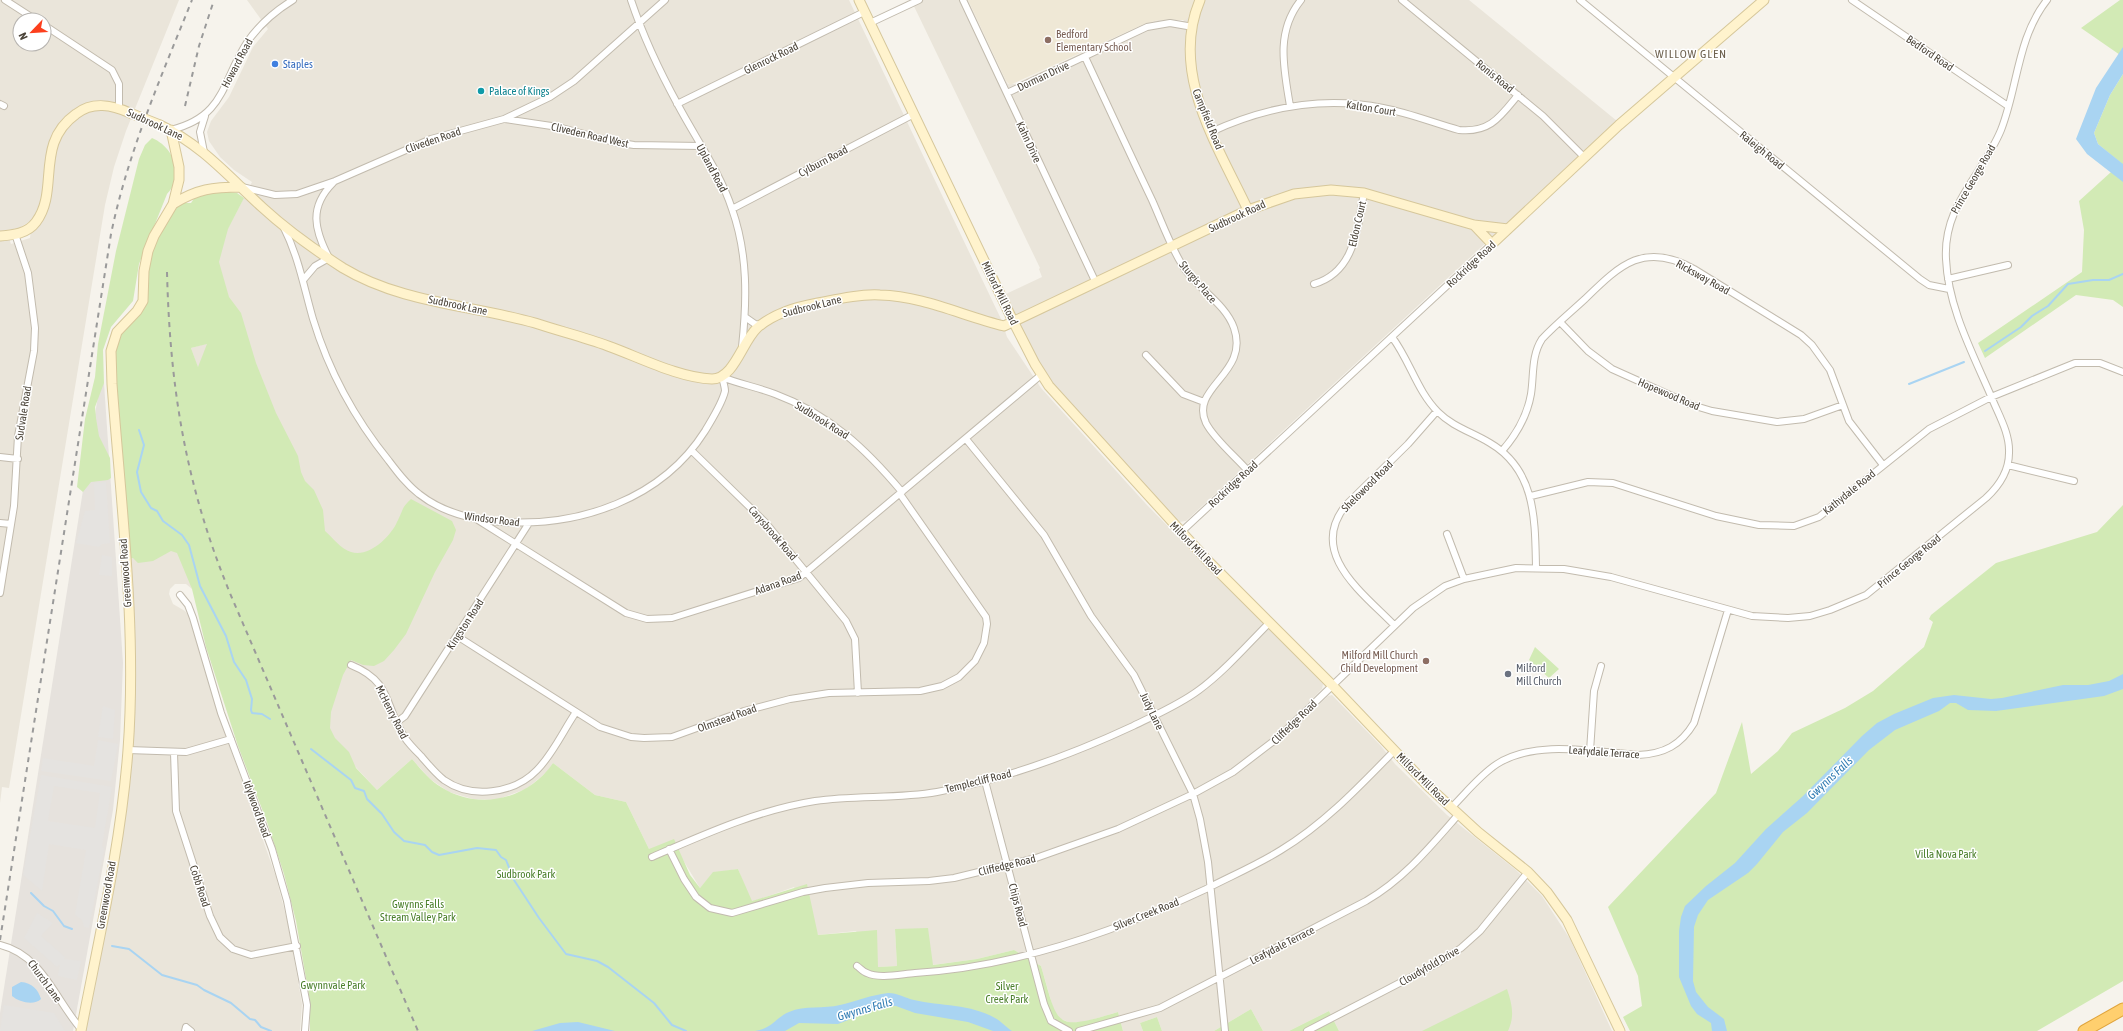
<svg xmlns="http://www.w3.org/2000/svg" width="2123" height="1031" viewBox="0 0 2123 1031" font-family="'Asap Condensed',sans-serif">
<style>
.residential{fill:#eae5da;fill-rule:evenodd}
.industrial{fill:#e6e2dd}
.education{fill:#efe8d6}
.green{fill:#d2eab5;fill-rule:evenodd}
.parking{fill:#e5e3e0;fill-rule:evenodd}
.water{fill:#a9d4f2}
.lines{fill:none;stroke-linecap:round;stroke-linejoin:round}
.stream{stroke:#a9d4f2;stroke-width:2}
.street-casing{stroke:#c2bbae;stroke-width:8}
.secondary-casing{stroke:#d6c79b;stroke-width:11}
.highway-casing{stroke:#e0a43c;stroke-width:13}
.street{stroke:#fff;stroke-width:6}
.secondary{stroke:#fff3cd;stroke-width:9}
.highway{stroke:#ffcf6e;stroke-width:11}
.rail{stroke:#9a9a9a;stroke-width:2;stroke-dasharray:5 5;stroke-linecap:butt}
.secondary-bridge-casing{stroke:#d6c79b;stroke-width:11;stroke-linecap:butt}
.secondary-bridge{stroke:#fff3cd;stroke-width:9}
.education-dot{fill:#8d6e63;stroke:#fff;stroke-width:1.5}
.shop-dot{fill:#3f7fe0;stroke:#fff;stroke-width:1.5}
.culture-dot{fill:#0f9aa8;stroke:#fff;stroke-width:1.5}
.worship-dot{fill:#6b7280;stroke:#fff;stroke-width:1.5}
.labels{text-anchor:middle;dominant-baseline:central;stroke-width:3;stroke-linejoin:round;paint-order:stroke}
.education-label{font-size:11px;fill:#785e54;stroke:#fff;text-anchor:start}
.street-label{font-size:11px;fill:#4b4439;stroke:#fff}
.shop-label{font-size:11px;fill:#366cbe;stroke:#fff;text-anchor:start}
.culture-label{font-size:11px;fill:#0d838f;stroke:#fff;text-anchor:start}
.worship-label{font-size:11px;fill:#5b616d;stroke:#fff;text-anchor:start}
.park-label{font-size:11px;fill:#4a7f2a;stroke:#fff}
.neighbourhood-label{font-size:12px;letter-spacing:1px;fill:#6e6250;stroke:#fff}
.water-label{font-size:12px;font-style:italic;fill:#2e7ab2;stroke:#fff}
</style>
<rect width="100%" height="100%" fill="#f6f3ec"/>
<!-- residential -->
<path class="residential" d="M0 0H179L126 131 114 167 105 205 9 788 2 787 0 803V238H9L11 244 30 238 32 220 19 228 0 231ZM20 20H44V44H20Z
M247 0H849L1001 319 1007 337 1041 388 1146 504 1323 684 1322 689 1289 722 1294 728 1328 696 1332 695 1381 746 1395 764 1447 815 1516 870 1542 896 1570 939 1612 1031H1339L1329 1011 1289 1031H1263L1251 1009 1214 1031H1162L1157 1017 1140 1023 1143 1031H1123L1118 1012 1084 1022 1071 1023 1061 1019 1054 1011 1041 966 1014 950 977 959 932 965 895 929 897 966 878 967 856 931 818 935 794 887 751 902 738 869 713 873 700 888 683 860 649 849 626 802 595 795 553 763 547 772 526 789 496 800 473 799 449 792 430 779 412 759 377 790 324 733 191 348 241 334 192 277 224 236 252 182 234 170 220 157 209 141 207 132 211 121 229 97 253 47 268 29Z
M911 0H968L1006 81 1008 84H1015L1142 25 1158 20 1183 21 1189 16 1194 0H1469L1617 121 1186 521 1179 522 1061 394 1038 361 1006 294 1042 277 1039 269 1040 268Z
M182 545 192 589 186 584H175L170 589 169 594 173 604 185 611 189 616 215 704 276 877 288 924 302 1004 300 1031H84L130 784 133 741 136 663 129 559Z"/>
<!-- industrial -->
<path class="industrial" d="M101 377 104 383 123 663 120 740 113 810 73 1031H0V1013Z"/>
<!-- education -->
<path class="education" d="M968 0H1194L1189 16 1185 20H1158L1142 25 1010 85 1006 81Z"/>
<!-- green -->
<path class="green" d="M2120 0H2123V57L2081 28Z
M2123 74V307L2113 300 2076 295 1985 358 1978 343 2082 272 2084 230 2079 201 2121 163 2098 144 2094 133 2110 95Z
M152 138C174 147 185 176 167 194L139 264 133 301 111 327 103 350 104 383 95 407 96 418 99 436 110 458 111 478 108 480 91 482 83 492 77 487 85 419 95 377 98 344 116 251 139 159 145 145Z
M224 191 237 193 244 198 228 229 219 262 229 297 241 313 256 363 276 413 298 456 301 472 305 481 314 490 323 510 325 531C333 538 341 549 351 552 369 558 391 536 397 522 403 511 401 508 411 499L452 521 456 530 453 540 435 572 406 634 394 650 384 661 374 666 363 665 351 660 343 675 331 712 330 728 335 738 349 752 356 768 377 790 412 759C421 769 429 780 441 787 478 811 528 800 553 763L595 795 626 802 649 849 674 839 690 875 700 888 713 872 738 869 752 901 807 884 818 935 877 930 878 967 897 966 895 929 928 928 933 965 977 959 1014 950 1041 966C1059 1028 1054 1031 1118 1012L1123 1031H310V1001L296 921 284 874 267 822 238 746 206 647 192 589 177 553 171 551 153 561 138 563 133 558 129 559 115 384V351L120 334 144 309 147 303 148 270 151 253 165 224 180 203H191L195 197ZM207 344 198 367 191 348Z
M2123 505V981L2037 1031H1630L1623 1017 1642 1006 1638 976 1608 907 1716 793 1742 722 1751 774 1778 751 1792 733 1845 708 1873 691 1924 647 1933 622 1929 619 1931 615 1996 563 2097 532Z
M1535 647 1559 669 1549 678 1529 660Z
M1507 989C1512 1004 1515 1016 1508 1031H1422Z
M1251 1009 1263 1031H1214Z
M1329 1011 1339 1031H1289Z
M1157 1017 1162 1031H1143L1140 1023Z"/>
<!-- parking -->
<path class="parking" d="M106 482 110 543 102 544 99 547 76 543 85 511 95 510 94 483Z
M102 555 112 557V576L99 575Z
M103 706 115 710 113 739 98 737Z
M98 740 118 744 111 781 41 771 43 758 94 766Z
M41 775 112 787 102 845 104 850 89 928 84 927 82 920 75 915 86 850 49 844 42 891 23 875ZM54 786 100 793 95 828 48 821Z
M37 913 53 923 41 936 65 957 64 959 81 961 77 980 58 976 60 964 57 967 24 938Z
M4 1005 54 1013 65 1031H0Z"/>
<!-- water -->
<path class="water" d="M2123 47V74L2110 95 2094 133 2098 144 2123 164V182L2087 154 2076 139 2096 88Z
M2123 674V689L2104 696 1996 711 1968 710 1956 703H1950L1939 711 1895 730 1869 750 1807 813 1783 832 1757 864 1748 873 1708 900 1698 915 1694 927 1693 981 1696 992 1708 1007 1724 1019 1727 1031H1712L1711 1023 1697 1014 1691 1006 1679 977V931L1681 917 1685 906 1706 886 1735 863 1766 829 1803 796 1862 736 1877 723 1894 714 1933 698 1954 695 1991 699 2002 698 2063 685H2088L2109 681Z
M21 982C32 983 38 989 41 999 34 1006 19 1002 12 996V987Z
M888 993C898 993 905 998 914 1000 940 1006 971 1004 995 1018 1001 1021 1006 1027 1012 1031H993L968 1022 915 1013 896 1006H884L838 1024 799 1023 785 1031H755C773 1028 775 1018 789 1012 805 1005 824 1009 840 1005 857 1001 871 995 888 993Z
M578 1022 615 1031H532L560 1023Z"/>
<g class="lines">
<!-- stream -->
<path class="stream" d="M1985 351 2021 327 2032 316 2048 306 2068 284 2093 280H2109L2123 274
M1909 384 1964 362
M139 430 144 445 137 472 141 492 151 508 157 511 163 521 182 535 189 545 200 586 226 636 234 662 246 680 252 699 251 710 252 713 262 714 270 719
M311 749 351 780 355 788 364 791 367 799 382 814 394 832 404 841 425 845 432 852 439 855 477 848 496 850 501 857 506 860 514 880 539 918 566 954 597 961 608 967 654 1003 672 1025 686 1031
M31 893 44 906 53 911 64 926 72 929
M112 946 129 949 162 975 197 985 204 990 231 1003 250 1019 255 1020 261 1027 271 1031"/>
<!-- street casing -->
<g class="street-casing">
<path id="street" d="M5 0 36 20
M631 0C643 36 660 72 678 105 696 139 720 172 732 209 748 254 747 300 742 347
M963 0 1096 283
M1402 0 1543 116 1584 157
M1580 0 1920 279 1929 285 1949 289
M1852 0 2008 106
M870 23 919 0
M44 25 112 70 119 84V108
M1085 57C1107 104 1129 152 1152 200 1161 220 1169 243 1181 263 1194 287 1225 302 1234 328 1250 374 1189 387 1206 423 1214 439 1236 457 1248 471
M1007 93 1147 27 1170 23 1193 27
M0 104 4 106
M677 104 864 12
M1290 106C1284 69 1275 32 1301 0
M505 119 558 127 614 142 634 145 701 146
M171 130C226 116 221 82 248 41 260 24 275 11 293 0
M1211 132C1265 107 1324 96 1383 108 1409 113 1434 123 1459 130 1490 133 1500 117 1518 95
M204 152 200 132 205 116
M242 187 275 195 297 194 335 181 431 139 504 119 550 97 574 81 665 0
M732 209 914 114
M284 228C299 258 304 288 313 319 329 372 355 419 389 461 398 473 407 485 419 494 443 513 472 520 502 522 580 527 662 499 705 431 712 419 722 404 725 391 725 387 723 381 722 377
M304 279 315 266 329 258C314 229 309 207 333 183
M1948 279 2008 265
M1314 284C1355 272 1357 229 1364 193
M745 317 755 324 761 325
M1560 322 1588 351 1612 369 1692 405 1712 411 1777 422 1804 419 1843 405
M1392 337C1410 361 1417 391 1438 412 1453 427 1472 432 1490 443 1536 470 1535 520 1536 567
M1146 355 1183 394 1204 402
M722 377C739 384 757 387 775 394 829 414 866 449 902 492
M966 439 1044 535 1091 616 1134 675 1193 794 1200 819 1208 862 1225 1031
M691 450 765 522 846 621 855 639 858 693
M1502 451C1517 434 1527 417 1531 394 1534 375 1531 356 1542 339 1555 325 1571 312 1585 299 1620 265 1644 241 1694 269L1801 335 1812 345 1830 370 1849 421 1883 465
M0 457 18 459
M2008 465 2074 481
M1531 496 1588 482 1613 483 1716 516 1759 525 1794 526 1819 517 1929 429 1991 397 2075 363H2100L2123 372
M478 520 626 613 647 619 672 618 799 578 1041 375
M0 523 11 524
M1181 532 1492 244
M1447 534 1464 579
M0 593 14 506 18 436 34 351 35 328 28 273 15 234
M180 595 188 605 193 618 221 713 272 849 287 901 307 1005 305 1031
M1394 625C1363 593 1307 553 1346 505L1408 444 1437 411
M457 636 600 727 631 737 644 738 672 737 744 711 790 699 829 693 920 691 942 686 959 677 975 661 984 643 987 624 986 617 900 494
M351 665C393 682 384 706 405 738 409 744 415 750 421 756 428 764 435 773 444 780 471 799 514 794 537 770 553 754 563 731 576 712
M397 722 405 716 529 523
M128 750 186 752 231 739
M1590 751 1594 691 1601 666
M174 753 176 811 210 916 220 937 233 949 251 955 297 946
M985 781 1044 1004 1051 1021 1069 1031
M1451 808C1466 793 1480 775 1497 764 1536 739 1594 752 1638 755 1664 754 1681 745 1694 723L1728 610
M669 849 684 879 696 897 710 908 732 913 803 892 825 888 868 883 929 881 954 878 1036 858 1118 829 1193 794 1233 772 1279 737 1413 608 1445 586 1464 579 1516 568 1564 569 1611 577 1752 616 1788 618 1810 616 1830 610 1866 595 1986 498C1999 486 2009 471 2009 453 2010 433 1998 414 1991 396 1972 352 1948 307 1946 259 1943 205 1982 176 2001 130 2018 87 2017 38 2047 0
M652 857C705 834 758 810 815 801 856 795 897 799 937 792 1005 779 1071 755 1133 726 1155 715 1179 705 1199 690 1225 671 1247 645 1270 622
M0 945C42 955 55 999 81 1029
M857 966C860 968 863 972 867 973 879 979 901 974 915 973 1016 967 1115 932 1206 889 1231 876 1257 865 1281 850 1324 824 1359 787 1394 751
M185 1031 186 1027 191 1031
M1079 1031 1160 1008 1366 901C1404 879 1430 847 1458 815
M1307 1031 1438 963 1461 948 1480 931 1528 872"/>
</g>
<!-- secondary casing -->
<g class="secondary-casing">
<path id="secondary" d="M859 0 1014 323 1035 364 1049 386 1207 560 1332 685 1429 787 1478 832 1528 872 1547 892 1567 920 1620 1031
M1200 0C1169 73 1218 146 1248 210
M160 125C202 145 229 177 263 208 288 231 315 250 343 268 401 303 472 305 535 323 559 331 584 337 608 346 639 357 679 378 712 379 734 379 742 342 757 328 774 313 797 307 818 303 838 299 859 294 880 295 923 296 963 316 1004 326L1248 210 1294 194 1331 190 1364 193 1474 225 1508 229
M173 204C197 189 213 187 241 187
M1474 225 1492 244 1619 125 1764 0
M0 236C13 235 27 234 36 222 60 190 34 144 76 114 93 101 112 105 130 113
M81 1031C99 938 121 844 128 750 137 628 121 505 112 384L111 351 117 332 137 311 143 301 144 271 148 251 154 236 173 204 179 180V167L171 130"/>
</g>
<!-- highway casing -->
<g class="highway-casing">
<path id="highway" d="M2084 1031 2123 1009"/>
</g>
<!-- street -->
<use href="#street" class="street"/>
<!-- secondary -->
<use href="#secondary" class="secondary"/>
<!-- highway -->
<use href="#highway" class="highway"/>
<!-- rail -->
<path class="rail" d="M185 106 199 46 214 0
M167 272C170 390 186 488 232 598L418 1031
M0 940 111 234C128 152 161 77 192 0"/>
<!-- secondary-bridge casing -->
<g class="secondary-bridge-casing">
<path id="secondary-bridge" d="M130 113 160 125"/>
</g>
<!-- secondary-bridge -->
<use href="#secondary-bridge" class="secondary-bridge"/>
</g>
<!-- markers -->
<g class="education-dot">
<circle cx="1048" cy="40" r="4"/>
<circle cx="1426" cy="661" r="4"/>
</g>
<circle class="shop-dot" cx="275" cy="64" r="4"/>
<circle class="culture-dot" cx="481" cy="91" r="4"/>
<circle class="worship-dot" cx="1508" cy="674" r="4"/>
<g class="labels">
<!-- education labels -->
<g class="education-label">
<text x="1056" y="34">Bedford<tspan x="1056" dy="13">Elementary School</tspan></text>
<text x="1418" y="655" text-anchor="end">Milford Mill Church<tspan x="1418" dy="13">Child Development</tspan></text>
</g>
<!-- street labels -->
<g class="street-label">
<text transform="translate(1930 53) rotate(34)">Bedford Road</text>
<text transform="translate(771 58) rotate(-26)">Glenrock Road</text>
<text transform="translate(237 63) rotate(-62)">Howard Road</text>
<text transform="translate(1043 76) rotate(-25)">Dorman Drive</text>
<text transform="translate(1495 76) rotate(39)">Ronis Road</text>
<text transform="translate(1371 108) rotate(9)">Kalton Court</text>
<text transform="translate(1208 119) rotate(68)">Campfield Road</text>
<text transform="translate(155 124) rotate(25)">Sudbrook Lane</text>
<text transform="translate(590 135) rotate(13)">Cliveden Road West</text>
<text transform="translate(433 140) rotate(-19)">Cliveden Road</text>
<text transform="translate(1029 142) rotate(65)">Kahn Drive</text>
<text transform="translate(1762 150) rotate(39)">Raleigh Road</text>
<text transform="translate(823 161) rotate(-28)">Cylburn Road</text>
<text transform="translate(712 168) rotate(62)">Upland Road</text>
<text transform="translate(1973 179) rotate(-60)">Prince George Road</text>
<text transform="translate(1237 216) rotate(-25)">Sudbrook Road</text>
<text transform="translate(1357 224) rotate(-77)">Eldon Court</text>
<text transform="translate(1471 264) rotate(-43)">Rockridge Road</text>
<text transform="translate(1703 277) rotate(29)">Ricksway Road</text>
<text transform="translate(1198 282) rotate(50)">Sturgis Place</text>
<text transform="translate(1000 293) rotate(64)">Milford Mill Road</text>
<text transform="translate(458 305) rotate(12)">Sudbrook Lane</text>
<text transform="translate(812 306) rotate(-14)">Sudbrook Lane</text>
<text transform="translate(1669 394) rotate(23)">Hopewood Road</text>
<text transform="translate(23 413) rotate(-81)">Sudvale Road</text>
<text transform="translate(822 420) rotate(32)">Sudbrook Road</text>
<text transform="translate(1233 484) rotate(-43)">Rockridge Road</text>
<text transform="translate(1367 486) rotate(-45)">Shelowood Road</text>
<text transform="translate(1849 492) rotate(-39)">Kathydale Road</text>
<text transform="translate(492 519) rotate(7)">Windsor Road</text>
<text transform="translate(773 533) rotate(49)">Carysbrook Road</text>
<text transform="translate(1196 548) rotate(46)">Milford Mill Road</text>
<text transform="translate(1909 561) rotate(-39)">Prince George Road</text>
<text transform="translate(125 573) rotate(-94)">Greenwood Road</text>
<text transform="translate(778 583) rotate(-20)">Adana Road</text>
<text transform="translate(465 624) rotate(-57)">Kingston Road</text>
<text transform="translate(1152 711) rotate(64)">Judy Lane</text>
<text transform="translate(392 712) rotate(63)">McHenry Road</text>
<text transform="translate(727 718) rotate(-20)">Olmstead Road</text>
<text transform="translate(1294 722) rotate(-44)">Cliffedge Road</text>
<text transform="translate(1604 752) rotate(4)">Leafydale Terrace</text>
<text transform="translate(1423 779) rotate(45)">Milford Mill Road</text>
<text transform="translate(978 781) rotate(-14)">Templecliff Road</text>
<text transform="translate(257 809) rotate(70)">Idylwood Road</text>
<text transform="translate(1007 865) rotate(-14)">Cliffedge Road</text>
<text transform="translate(200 886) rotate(72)">Cobb Road</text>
<text transform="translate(106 895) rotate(-80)">Greenwood Road</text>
<text transform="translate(1018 905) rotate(75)">Chips Road</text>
<text transform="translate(1146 914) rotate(-22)">Silver Creek Road</text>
<text transform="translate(1282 945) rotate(-27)">Leafydale Terrace</text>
<text transform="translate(1429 966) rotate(-30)">Cloudyfold Drive</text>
<text transform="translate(45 981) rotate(54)">Church Lane</text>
</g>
<!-- shop labels -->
<g class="shop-label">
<text x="283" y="64">Staples</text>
</g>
<!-- culture labels -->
<g class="culture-label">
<text x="489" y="91">Palace of Kings</text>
</g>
<!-- worship labels -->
<g class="worship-label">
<text x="1516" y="668">Milford<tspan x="1516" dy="13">Mill Church</tspan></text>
</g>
<!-- park labels -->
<g class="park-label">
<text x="1946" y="854">Villa Nova Park</text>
<text x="526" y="874">Sudbrook Park</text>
<text x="418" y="904">Gwynns Falls<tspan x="418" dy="13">Stream Valley Park</tspan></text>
<text x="333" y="985">Gwynnvale Park</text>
<text x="1007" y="986">Silver<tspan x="1007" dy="13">Creek Park</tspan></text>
</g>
<!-- neighbourhood labels -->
<g class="neighbourhood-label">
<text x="1691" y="54">WILLOW GLEN</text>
</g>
<!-- water labels -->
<g class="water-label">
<text transform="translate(1830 778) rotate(-43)">Gwynns Falls</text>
<text transform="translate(865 1009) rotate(-16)">Gwynns Falls</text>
</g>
</g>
<!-- north arrow -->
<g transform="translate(32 32) rotate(245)"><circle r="19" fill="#ffffff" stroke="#b7b4b0"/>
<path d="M0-3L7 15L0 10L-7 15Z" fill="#fc3f1d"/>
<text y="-6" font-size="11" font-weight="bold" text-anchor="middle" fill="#4b4439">N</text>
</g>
</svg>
